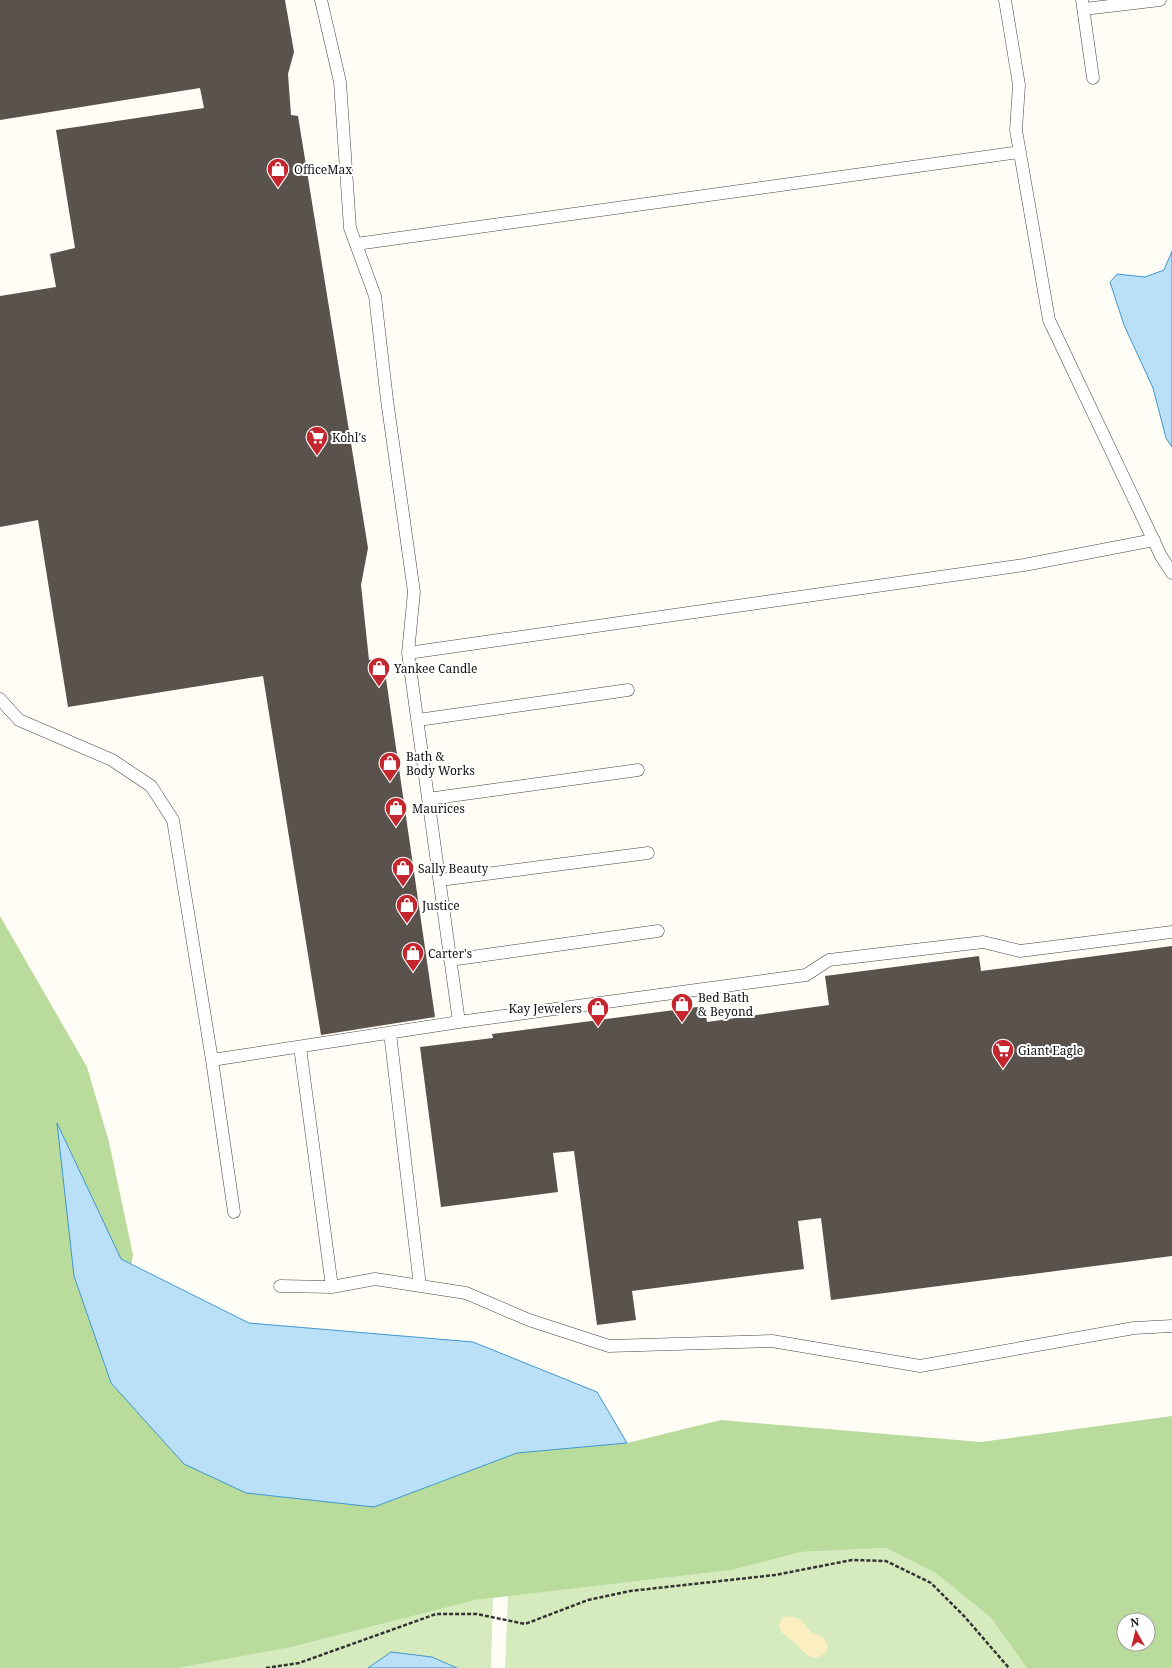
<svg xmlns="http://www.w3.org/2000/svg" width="1172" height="1668" viewBox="0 0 1172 1668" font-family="'Noto Serif',serif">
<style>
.green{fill:#d5ebbd}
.forest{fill:#b9dc9c;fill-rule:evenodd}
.sand{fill:#fbeec1}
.water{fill:#b9e0f7;stroke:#3f96cf}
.building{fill:#5a524d}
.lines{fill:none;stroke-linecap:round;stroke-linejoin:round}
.service-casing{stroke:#444;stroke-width:13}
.path{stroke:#333;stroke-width:2.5;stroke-dasharray:4 2;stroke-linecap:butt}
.service{stroke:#fff;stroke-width:12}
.labels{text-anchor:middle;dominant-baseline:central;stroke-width:4;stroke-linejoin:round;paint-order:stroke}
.poi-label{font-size:12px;fill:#111;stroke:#fff;text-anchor:start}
</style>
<rect width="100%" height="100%" fill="#fffdf5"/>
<!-- green -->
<path class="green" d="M886 1548 937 1574 991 1618 1027 1668H505L508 1596 732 1570 801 1552Z
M493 1598 491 1668H79L475 1600Z"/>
<!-- forest -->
<path class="forest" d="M0 916 87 1067 109 1142 133 1255 111 1383 374 1507 517 1453 627 1443 721 1420 981 1442 1172 1416V1668H1027L991 1618 937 1574 886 1548 801 1552 732 1570 475 1600 291 1647 177 1668H0ZM1124 1620H1148V1644H1124Z"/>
<!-- sand -->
<path class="sand" d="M788 1616 800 1619 810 1631 825 1639 828 1648C816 1668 803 1652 793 1641 787 1636 779 1633 779 1625L782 1618Z"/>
<!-- water -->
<path class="water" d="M1172 251V447L1166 438 1153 388 1124 325 1110 282 1117 274 1145 277 1164 270Z
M57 1123 121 1259 249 1323 473 1342 597 1392 627 1443 517 1453 374 1507 246 1493 184 1464 111 1383 74 1276Z
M391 1652 432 1657 457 1668H368Z"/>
<!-- building -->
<path class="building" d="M0 0H285L294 52 288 74 291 115 298 116 368 548 361 585 369 660 383 658 435 1017 321 1035 263 676 68 707 38 520 0 527V296L56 287 50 254 75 248 56 130 204 108 200 88 0 120Z
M1172 946V1256L831 1300 821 1218 798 1221 804 1269 632 1291 636 1320 597 1325 574 1151 553 1153 558 1192 441 1207 420 1047 493 1038 492 1034 705 1006 707 1022 829 1005 825 976 979 956 981 971Z"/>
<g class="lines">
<!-- service casing -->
<g class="service-casing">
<path id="service" d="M321 0 340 82 350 228 375 296 387 400 414 592 408 653 459 1022 806 975 829 960 983 942 1020 951 1172 932
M1005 0 1019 85 1016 130 1049 320 1161 556 1172 573
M1082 0 1093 78
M1084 9 1160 0
M356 244 1020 152
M408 653 1024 565 1154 540
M0 699 19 720 112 760 151 786 173 820 212 1060 459 1022
M418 720 628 690
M428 799 638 770
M440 880 648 853
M450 960 658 931
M390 1033 420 1286
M300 1047 332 1287
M212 1060 234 1212
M280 1286 332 1287 375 1279 466 1293 529 1320 609 1346 772 1341 920 1366 1134 1328 1172 1326"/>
</g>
<!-- path -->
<path class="path" d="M266 1668 299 1663 436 1614H477L525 1624 588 1600 630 1591 775 1575 852 1560 886 1561 931 1583 964 1616 1009 1668"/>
<!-- service -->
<use href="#service" class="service"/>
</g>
<!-- icons -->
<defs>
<g id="shop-pin" transform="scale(1.15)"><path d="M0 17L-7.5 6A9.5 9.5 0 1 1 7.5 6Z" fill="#c4262e" stroke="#fff"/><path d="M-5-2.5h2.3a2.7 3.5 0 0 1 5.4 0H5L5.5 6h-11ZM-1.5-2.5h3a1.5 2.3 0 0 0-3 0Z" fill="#fff"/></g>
<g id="supermarket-pin" transform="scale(1.15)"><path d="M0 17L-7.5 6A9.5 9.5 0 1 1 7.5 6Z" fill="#c4262e" stroke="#fff"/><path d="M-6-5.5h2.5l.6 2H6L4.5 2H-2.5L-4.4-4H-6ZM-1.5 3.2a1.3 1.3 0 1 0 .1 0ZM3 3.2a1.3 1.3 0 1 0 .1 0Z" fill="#fff"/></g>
</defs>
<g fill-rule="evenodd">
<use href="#shop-pin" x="278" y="169"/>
<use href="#supermarket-pin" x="317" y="437"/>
<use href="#shop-pin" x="379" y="668"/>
<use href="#shop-pin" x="390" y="763"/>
<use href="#shop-pin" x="396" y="808"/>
<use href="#shop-pin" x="403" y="868"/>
<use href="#shop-pin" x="407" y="905"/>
<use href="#shop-pin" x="413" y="953"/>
<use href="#shop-pin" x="682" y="1004"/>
<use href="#shop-pin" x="598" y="1008"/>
<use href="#supermarket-pin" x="1003" y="1050"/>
</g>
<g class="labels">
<!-- poi labels -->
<g class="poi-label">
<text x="294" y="169">OfficeMax</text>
<text x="332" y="437">Kohl's</text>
<text x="394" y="668">Yankee Candle</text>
<text x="406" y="756">Bath &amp;<tspan x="406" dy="14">Body Works</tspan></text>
<text x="412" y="808">Maurices</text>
<text x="418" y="868">Sally Beauty</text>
<text x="422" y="905">Justice</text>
<text x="428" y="953">Carter's</text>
<text x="698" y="997">Bed Bath<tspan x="698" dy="14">&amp; Beyond</tspan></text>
<text x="582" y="1008" text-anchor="end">Kay Jewelers</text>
<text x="1018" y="1050">Giant Eagle</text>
</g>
</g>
<!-- north arrow -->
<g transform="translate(1136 1632) rotate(352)"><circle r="19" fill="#ffffff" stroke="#a0a0a0"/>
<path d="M0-3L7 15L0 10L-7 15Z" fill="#c4262e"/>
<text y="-6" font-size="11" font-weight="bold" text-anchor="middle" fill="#111111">N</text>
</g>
</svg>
